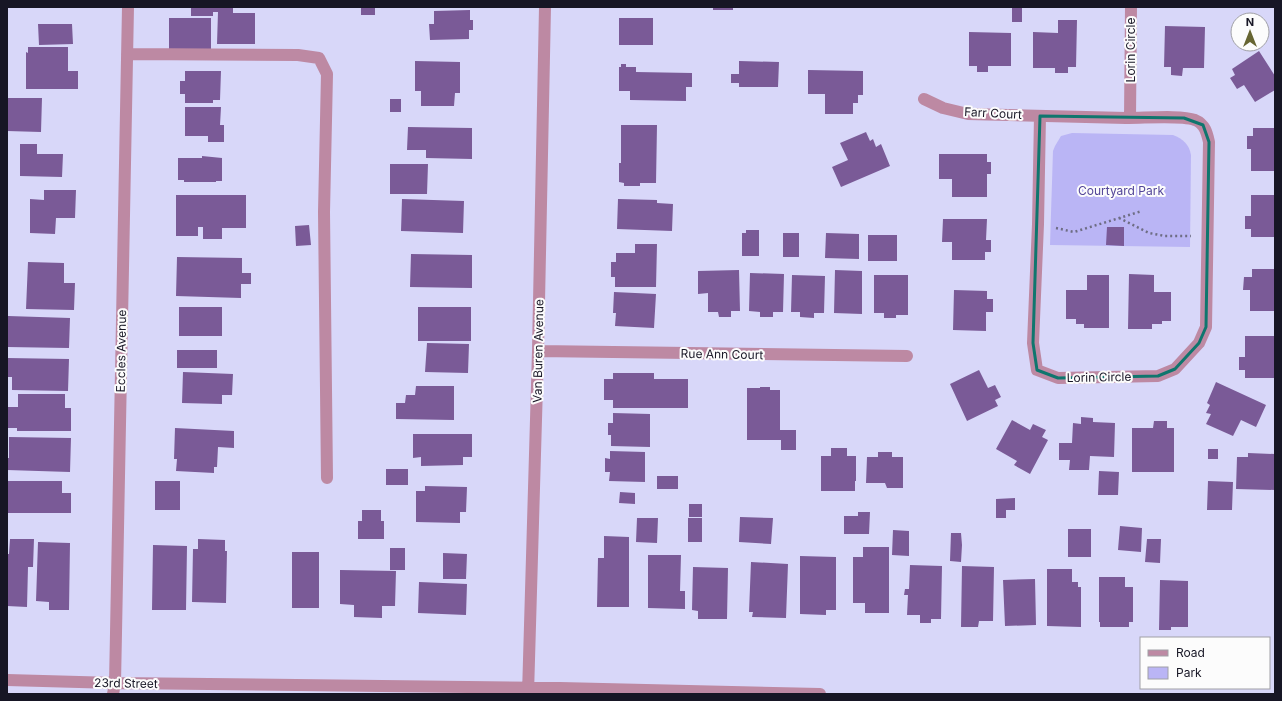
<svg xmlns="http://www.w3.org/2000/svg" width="1282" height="701" viewBox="0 0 1282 701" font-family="Inter,sans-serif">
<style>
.green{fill:#bab5f5}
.building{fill:#7a5a97}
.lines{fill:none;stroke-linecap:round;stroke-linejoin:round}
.path{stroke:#6e6d84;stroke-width:2.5;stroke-dasharray:2 3;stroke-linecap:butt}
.minor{stroke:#bd89a3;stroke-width:12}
.marked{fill:none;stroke:#0f766e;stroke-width:3;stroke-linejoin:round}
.labels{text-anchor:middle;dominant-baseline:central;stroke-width:4;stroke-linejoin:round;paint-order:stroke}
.street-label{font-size:12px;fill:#171625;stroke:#fcfcfc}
.park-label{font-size:12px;fill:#534698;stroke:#fcfcfc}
</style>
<rect width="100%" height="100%" fill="#d8d7f9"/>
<!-- green -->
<path class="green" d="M1072 133 1173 135C1183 139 1189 144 1191 155L1190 247 1050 245 1053 151 1055 146 1061 136Z"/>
<!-- building -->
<path class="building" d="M191 7H233V13H255V44H217L218 12H213V16H191Z
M361 7H375V15H361Z
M713 7H733V10H713Z
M1012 8H1022V22H1012Z
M470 10V20H473V30H469V39L430 40 429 24H434V11Z
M169 18H211V50L169 49Z
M619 18H653V45H619Z
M1058 20H1077L1076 67H1068V73H1055V68H1033V32L1058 33Z
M38 24H72L73 44 39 45Z
M1165 26 1205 27 1204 68H1183L1182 76 1171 75V67H1164Z
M969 32 1011 33V66H988V72H977V66H969Z
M28 47H68V71H78V89H26V52L28 53Z
M1259 51 1275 76V90L1255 102 1244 85 1237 89 1230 78 1235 75 1232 69Z
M415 61 460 62V93H455L454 106H421V91H415Z
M739 61 779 62 778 87H739V83H731V74H739Z
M621 64H626V67H636V72L692 73V87H686V101L630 100V91H619V67H621Z
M808 70 863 71V95H858V103H853V114H825V94H808Z
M185 71H221L220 100H213V103H185V94H180V81H185Z
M7 98H42L41 132 7 131Z
M390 99H401V112H390Z
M185 107H221L220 125H224V142H208V136H185Z
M621 125H657L656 183H640V186H624V183L619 182V163H621Z
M408 127 472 128V159L426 158V150H407Z
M1253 128H1275V171H1251V149H1247V136H1253Z
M866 132 870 141 873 139 876 147 881 144 890 166 841 187 832 167 848 160 840 143Z
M20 144H37V154H63L62 177 20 176Z
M939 154H987V162H991V174H987V197H952V179H939Z
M202 156 222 158V181H216V182H184V180H178V158H202Z
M390 164H428L427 194H390Z
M44 190H76L75 218H56L55 234 30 233V199L44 200Z
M176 195H246V228H222V239H203V227H198V236H176Z
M1251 195H1275V237H1251V229H1245V216H1251Z
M402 199 464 201 463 233 401 231Z
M618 199 657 200V203L673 204 672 231 617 229Z
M943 219H987L986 240H991V252H985V260H952V242H942Z
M309 225 311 245 296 246 295 226Z
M1107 227H1124V246L1106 245Z
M746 230H759V256H742V233H746Z
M783 233H799V257H783Z
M826 233 859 234V259L825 258Z
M868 235H897V261H868Z
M635 244H657L656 287H615V277H611V262H616V253H635Z
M411 254 472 255V288L410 287Z
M177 257 242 258V273H251V284H241V298L176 296Z
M28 262 64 263V283H75L74 310 26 309Z
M1252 269H1275V311H1250V290H1243L1244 277H1252Z
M739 270 740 311H731V317H719L718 312H708V293L698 294V271Z
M835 270 862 271V314L834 313Z
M750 273 784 274 783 312H773V317H760V312L749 311Z
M1129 274 1154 275V292H1171V321H1162V324H1152V329H1128Z
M792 275 825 276 824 313H814V318L800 317V312H791Z
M874 275H908V315H896V318H884V313H874Z
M1087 275H1109V328H1084V324H1076V319H1066V290H1087Z
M954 290 987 291V299H993V312H986V331L953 330Z
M614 292 656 294 654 328 615 326 616 313H613Z
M179 307H222V336H179Z
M418 307H471V341H418Z
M8 316 70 318 69 348 7 347Z
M1245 336H1275V378H1245V370H1239V357H1245Z
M427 343 469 344 468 373 425 372Z
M177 350H217V368H177Z
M7 358 69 359 68 391 12 390V377H7Z
M979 370 988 388 995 385 1001 397 995 400 998 406 967 421 950 384Z
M183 372 233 374 232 395H222V404L182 403Z
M613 373H654V379H688V408H613V400H604V379H613Z
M1216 382 1266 405 1256 427 1241 420 1233 436 1206 424 1211 414 1206 413 1210 405 1207 403Z
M416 386H454V420L396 419V403H405L406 395H415Z
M760 387H770V390H780V430H796V450H781V440H747V388H760Z
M18 394H65V408H71V431H17V428H8V407H18Z
M613 413 650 414V447L611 446V435H608V423H613Z
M1081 417 1093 418V422L1115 423 1114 457 1090 456 1089 470H1069L1070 460H1059V443H1072L1073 423 1081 424Z
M1012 420 1030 430 1033 424 1046 430 1042 437 1048 440 1030 474 1014 465 1017 461 996 449Z
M1154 421H1167V428H1174V472H1132V428H1153Z
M175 428 234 431V448L218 447 217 467H214V473L176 471 177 459H174Z
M413 434H472V457H463V465L421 466V457L413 458Z
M9 437 71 438 70 472 7 470V458H9Z
M831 448H847V456H856V481H855V491H821V456H831Z
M1208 449H1218V459H1208Z
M610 451 645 452V482L609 481 610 472H605V458L610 459Z
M878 452H892V457H903V488H887L885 483H866L867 457H878Z
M1248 453 1275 454V490L1236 489 1237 457H1248Z
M386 469H408V485H386Z
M1099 471 1119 472 1118 495H1098Z
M657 476H678V489H657Z
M7 481H62V493H71V513H7Z
M155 481H180V510H155Z
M1208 481 1233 482 1232 510H1207Z
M425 486 467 487 466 512H460V523L416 522V491H425Z
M620 492 635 493V504L619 503Z
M1015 498V510H1006V518H996V499Z
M689 504H702V517H689Z
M362 510H381V521H384V539H358V521H362Z
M858 512H870L869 534H844V516H858Z
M740 517 773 518 771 544 739 542Z
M637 518H658L657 543 636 542Z
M688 518H702V542H688Z
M1120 526 1142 528 1141 552 1118 550Z
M1068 529H1091V557H1068Z
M893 530 909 531V556L892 555Z
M951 533H961L962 545 961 562 950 561Z
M604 536 629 537V607H597L598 558H604Z
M10 539H34L33 567H28L27 607 7 606V554H9Z
M198 539 225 540V551H227L226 603 192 602 193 549H198Z
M1147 539H1161L1160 563 1145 562Z
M38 542 70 543 69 610H49V602L36 601Z
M153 545 187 546 186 610H152Z
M863 547H889V613H865V603H853V557H863Z
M390 548H405V570H390Z
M292 552H319V608H292Z
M443 553 467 554 466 579H443Z
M648 555H681L680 591H685V609L648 608Z
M800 556 836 557V610H826V615L800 614Z
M751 562 788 564 786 618 752 617 753 612H749Z
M910 565 942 566 941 619H931V623H920V615H907L908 595H904L905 589H909Z
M962 566 994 567 993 621H979L978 627H961Z
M693 567 728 568 727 619H698V611L692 610Z
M1047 569H1072V582H1078V587H1081V627L1047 626Z
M340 570 396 571 395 606H382V618L354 617V605L340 604Z
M1099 577H1125V587H1133V622H1129V627H1100V622H1099Z
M1035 579 1036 625 1005 626 1003 580Z
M1160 580 1188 581V627H1171V630H1159Z
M419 582 467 584 466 615 418 613Z"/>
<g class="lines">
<!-- path -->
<path class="path" d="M1119 218 1149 233 1165 236H1191
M1056 228 1074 232 1142 211"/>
<!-- minor -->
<path class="minor" d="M127 54 298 55 319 58 327 74 324 212 327 478
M924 99 943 108 968 114C1021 115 1075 117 1129 118 1146 118 1181 115 1195 120 1205 124 1207 133 1209 142L1206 327 1199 343 1175 369 1158 376 1058 378 1037 370 1033 343 1038 224 1040 116
M1130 118 1131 7
M538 351 907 356
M7 680 115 683 560 688 820 694
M113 694 115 683 116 633 128 7
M528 694 538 351 545 7"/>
</g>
<!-- marked area -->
<path class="marked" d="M1040 116 1184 118 1203 125 1209 142 1206 327 1199 343 1175 369 1158 376 1058 378 1037 370 1033 343Z"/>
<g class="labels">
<!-- street labels -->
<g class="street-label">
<text transform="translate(1130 50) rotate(-90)">Lorin Circle</text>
<text transform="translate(993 113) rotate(3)">Farr Court</text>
<text transform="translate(121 351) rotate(-89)">Eccles Avenue</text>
<text transform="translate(538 351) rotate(-89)">Van Buren Avenue</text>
<text transform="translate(722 354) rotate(1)">Rue Ann Court</text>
<text transform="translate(1099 377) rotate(-1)">Lorin Circle</text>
<text transform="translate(126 683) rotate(1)">23rd Street</text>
</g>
<!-- park labels -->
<g class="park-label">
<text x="1121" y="190">Courtyard Park</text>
</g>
</g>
<!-- border -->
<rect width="1282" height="701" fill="none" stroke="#171625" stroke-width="16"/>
<!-- legend -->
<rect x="1140" y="637" width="130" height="52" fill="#fcfcfc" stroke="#a0a0a6"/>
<rect x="1148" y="650" width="20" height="6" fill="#bd89a3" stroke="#a0a0a6"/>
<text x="1176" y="657" font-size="12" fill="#171625">Road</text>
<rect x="1148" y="667" width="20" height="12" fill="#bab5f5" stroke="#a0a0a6"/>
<text x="1176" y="677" font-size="12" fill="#171625">Park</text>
<!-- north arrow -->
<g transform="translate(1250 32)"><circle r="19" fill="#fcfcfc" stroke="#a0a0a6"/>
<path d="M0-3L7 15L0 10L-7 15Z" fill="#666532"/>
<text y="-6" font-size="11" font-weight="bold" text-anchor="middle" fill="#171625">N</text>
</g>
</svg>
